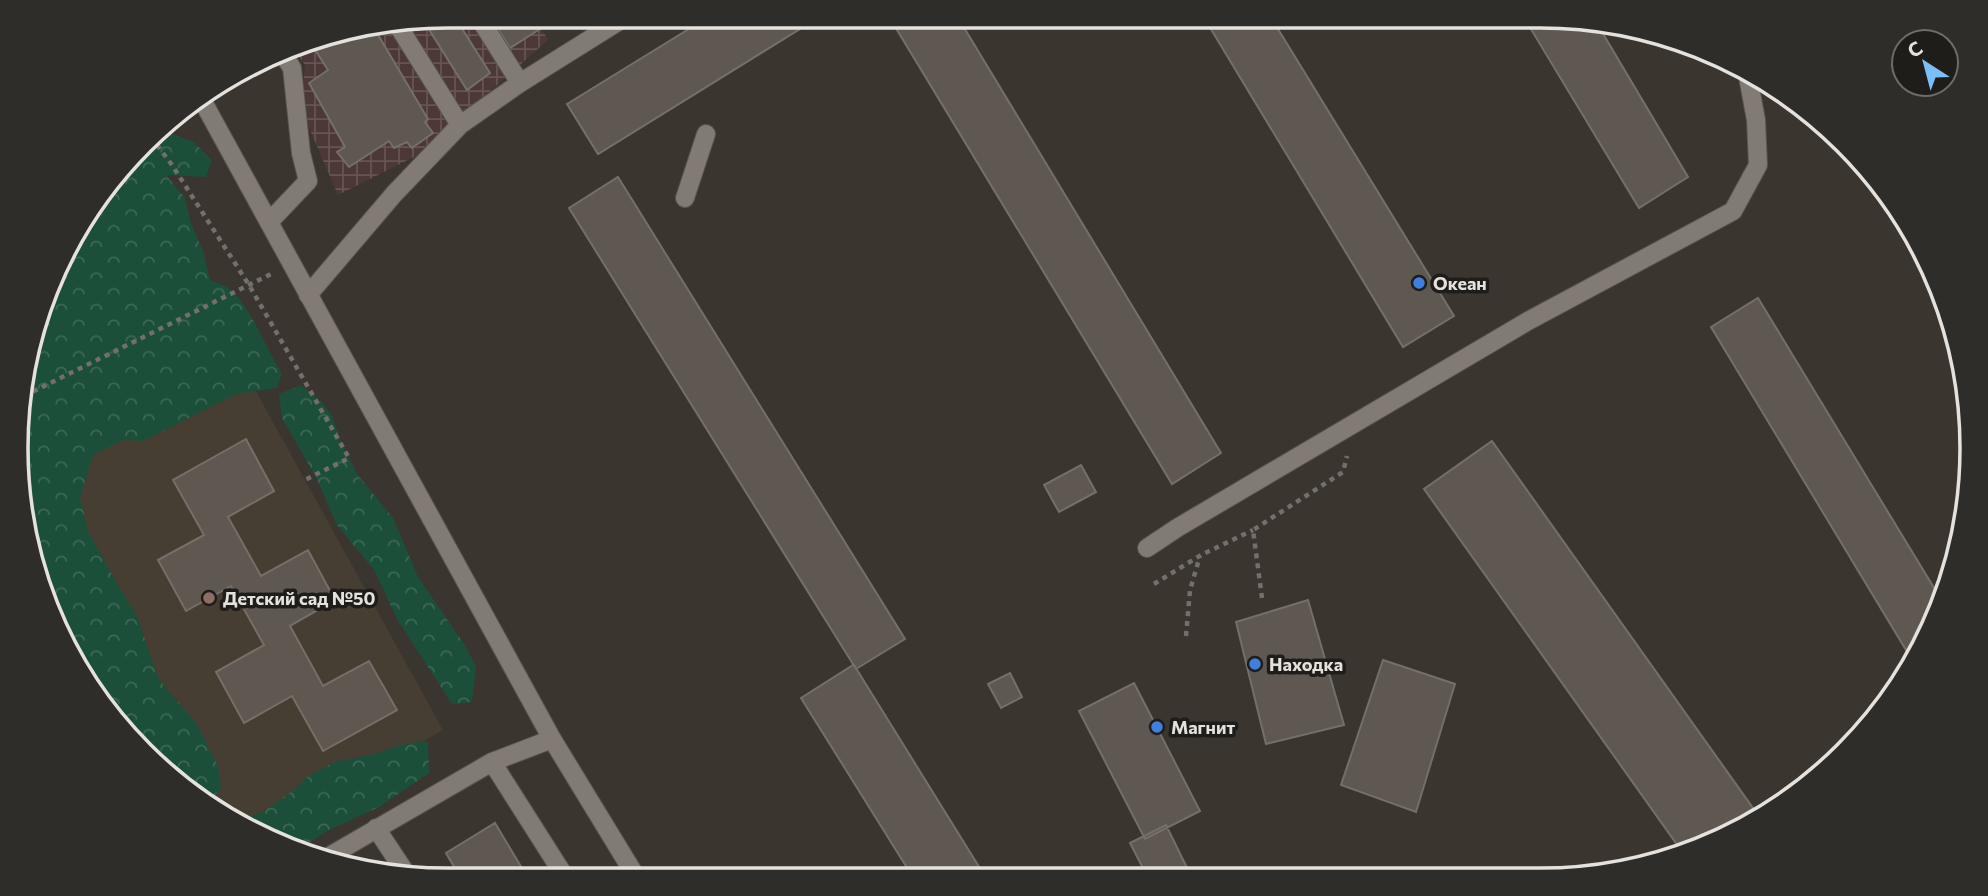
<svg xmlns="http://www.w3.org/2000/svg" width="1988" height="896" viewBox="0 0 1988 896" font-family="Commissioner,sans-serif">
<style>
.industrial{fill:url(#industrial-grid)}
.built{fill:#473e33}
.forest{fill:url(#forest-crowns)}
.building{fill:#5e5851;stroke:#756f69;stroke-width:2}
.lines{fill:none;stroke-linecap:round;stroke-linejoin:round}
.minor-casing{stroke:#58544f;stroke-width:20}
.path{stroke:#736f6a;stroke-width:4.5;stroke-dasharray:5 5;stroke-linecap:butt}
.minor{stroke:#817b74;stroke-width:18}
.shop-dot{fill:#3f7fe0;stroke:#1f1d1a;stroke-width:2.5}
.education-dot{fill:#8d6e63;stroke:#1f1d1a;stroke-width:2.5}
.labels{text-anchor:middle;dominant-baseline:central;stroke-width:7;stroke-linejoin:round;paint-order:stroke}
.poi-label{font-size:18px;font-weight:bold;fill:#e5e2de;stroke:#1f1d1a;text-anchor:start}
.rim{fill:none;stroke:#e5e2de;stroke-width:3.5}
</style>
<defs>
<pattern id="industrial-grid" width="8" height="8" patternUnits="userSpaceOnUse" patternTransform="scale(1.75)"><rect width="8" height="8" fill="#4c3836"/><path d="M0 4h8M4 0v8" fill="none" stroke="#665453"/></pattern>
<pattern id="forest-crowns" width="20" height="18" patternUnits="userSpaceOnUse" patternTransform="scale(1.75)"><rect width="20" height="18" fill="#1b4f39"/><path d="M2 6a3 3 0 1 1 6 0M12 15a3 3 0 1 1 6 0" fill="none" stroke="#3c6855"/></pattern>
</defs>
<rect width="100%" height="100%" fill="#3a352f"/>
<!-- industrial -->
<path class="industrial" d="M448 16H534L548 40 418 155 338 195 301 109 305 65 293 48 309 39Z"/>
<!-- built -->
<path class="built" d="M232 348 443 730 260 833 163 773 24 532V443Z"/>
<!-- forest -->
<path class="forest" d="M164 122 172 134 194 142 212 160 206 177 166 175 185 198 191 223 203 251 210 280C216 283 225 285 230 289 254 312 264 346 282 373L277 388 236 394 143 441 123 440 93 455 80 497 88 531 111 573 137 616 159 680 197 724 218 766 221 788 209 802 163 773 73 664 24 532V364L74 232Z
M301 385 321 401 332 416 340 440 357 474 393 518 418 577 466 647 476 667 472 702 452 704 398 621 374 570 337 525 316 477 282 418 279 394Z
M428 741 429 773 379 807 329 830 297 850 283 847 239 820 264 811 291 792 310 775 335 762 378 753 399 745Z"/>
<!-- building -->
<path class="building" d="M448 16H454L490 73 467 90 423 20Z
M490 16H536L543 27 510 48Z
M710 16H821L598 154 567 104Z
M898 16H957L1221 453 1172 484 891 20Z
M1203 16H1270L1454 316 1403 347Z
M1523 16H1540L1599 27 1688 177 1639 208Z
M374 28 428 119 425 122 433 133 412 148 407 142 394 148 389 141 349 167 337 152 345 147 309 83 328 70 308 39Z
M618 177 905 639 856 669 569 208Z
M1758 298 1942 601 1939 613 1912 660 1711 327Z
M246 439 274 491 228 517 261 576 308 550 335 600 290 626 323 686 369 661 397 710 323 751 292 696 244 723 216 672 264 645 231 586 186 611 158 560 204 535 173 480Z
M1492 441 1753 808 1694 850 1683 853 1424 489Z
M1081 465 1096 492 1059 512 1044 485Z
M1308 600 1344 725 1266 744 1236 622Z
M1383 660 1455 684 1416 812 1341 785Z
M853 665H854L986 878 914 879 801 698Z
M1010 673 1022 697 1001 708 988 684Z
M1134 683 1200 811 1145 839 1079 711Z
M495 823 529 880H462L446 853Z
M1166 825 1192 878H1148L1130 843Z"/>
<g class="lines">
<!-- minor casing -->
<g class="minor-casing">
<path id="minor" d="M478 16 520 83
M397 24 460 125
M202 100 552 739 638 880
M685 198 706 134
M269 222 308 181 301 153 292 68 283 54
M308 295 394 194 460 125 520 83 627 16
M1147 548 1177 528 1528 321 1733 211 1758 165 1756 120 1748 77
M492 762 567 880
M376 828 405 872
M328 857 492 762 552 739"/>
</g>
<!-- path -->
<path class="path" d="M151 137 172 165 249 285 349 458 305 480
M24 396 271 274
M1154 584 1201 555 1253 530
M1262 598 1253 530 1343 472 1347 456
M1186 636 1190 590 1200 556"/>
<!-- minor -->
<use href="#minor" class="minor"/>
</g>
<!-- markers -->
<g class="shop-dot">
<circle cx="1419" cy="283" r="7"/>
<circle cx="1255" cy="664" r="7"/>
<circle cx="1157" cy="727" r="7"/>
</g>
<circle class="education-dot" cx="209" cy="598" r="7"/>
<g class="labels">
<!-- poi labels -->
<g class="poi-label">
<text x="1433" y="283">Океан</text>
<text x="223" y="598">Детский сад №50</text>
<text x="1269" y="664">Находка</text>
<text x="1171" y="727">Магнит</text>
</g>
</g>
<!-- crop -->
<path d="M0 0H1988V896H0ZM448 28H1540A420 420 0 0 1 1960 448V448A420 420 0 0 1 1540 868H448A420 420 0 0 1 28 448V448A420 420 0 0 1 448 28Z" fill="#2f2d2a" fill-rule="evenodd"/>
<path class="rim" d="M448 28H1540A420 420 0 0 1 1960 448V448A420 420 0 0 1 1540 868H448A420 420 0 0 1 28 448V448A420 420 0 0 1 448 28Z"/>
<!-- north arrow -->
<g transform="translate(1925 63) rotate(324)"><circle r="33" fill="#1f1d1a" stroke="#6e6c68" stroke-width="2"/>
<path d="M0-5L12 26L0 18L-12 26Z" fill="#7bbef8"/>
<text y="-10" font-size="19" font-weight="bold" text-anchor="middle" fill="#e5e2de">С</text>
</g>
</svg>
